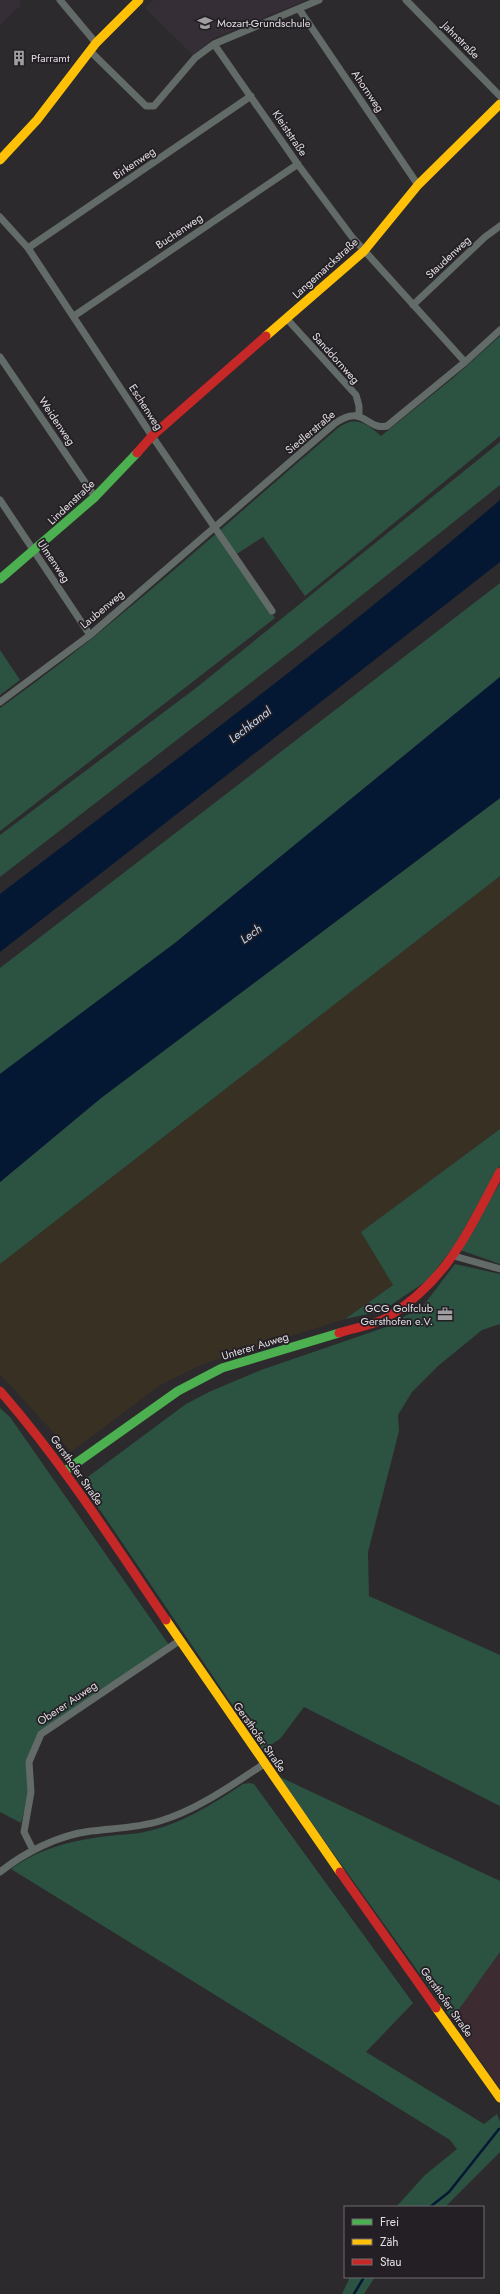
<svg xmlns="http://www.w3.org/2000/svg" width="500" height="2294" viewBox="0 0 500 2294" font-family="Jost,sans-serif">
<style>
.commercial{fill:#383022}
.industrial{fill:#3c2c31}
.built{fill:#362e37}
.green{fill:#2c5241}
.water{fill:#041834}
.lines{fill:none;stroke-linecap:round;stroke-linejoin:round}
.stream{stroke:#041834;stroke-width:2.5}
.street{stroke:#626b67;stroke-width:7}
.fast{stroke:#4caf50;stroke-width:9}
.slow{stroke:#ffc107;stroke-width:9}
.jam{stroke:#c62828;stroke-width:9}
.labels{text-anchor:middle;dominant-baseline:central;stroke-width:3.5;stroke-linejoin:round;paint-order:stroke}
.poi-label{font-size:11px;fill:#e0dde1;stroke:#231f24;text-anchor:start}
.street-label{font-size:11px;fill:#e0dde1;stroke:#231f24}
.water-label{font-size:12px;font-style:italic;fill:#c3dbf7;stroke:#231f24}
</style>
<rect width="100%" height="100%" fill="#2c2a2d"/>
<!-- commercial -->
<path class="commercial" d="M500 876V1129L362 1232 393 1285 345 1319 203 1364 160 1385 71 1452 0 1374V1264Z"/>
<!-- industrial -->
<path class="industrial" d="M500 1952V2089L452 2019Z"/>
<!-- built -->
<path class="built" d="M0 0H20V6L0 25Z
M154 0H307L214 38 193 55 145 8Z"/>
<!-- green -->
<path class="green" d="M500 336V436L305 596 263 537 232 557 275 618 0 831V708C119 624 227 522 338 428 356 415 367 424 381 436L453 378Z
M500 442V485L302 643 0 877V835L196 688Z
M500 583V677L175 943 0 1074V968Z
M0 650 20 680 0 695Z
M500 798V876L0 1264V1182L101 1098Z
M500 1129V1165L455 1245 428 1280 382 1311 345 1319 393 1285 361 1232Z
M500 1183V1264L460 1250Z
M455 1264 500 1274V1324L482 1330 438 1366 412 1392 398 1415 399 1431 368 1552 369 1596 500 1655V1806L304 1707 280 1739 263 1750 81 1482 186 1404 209 1392 261 1370 386 1327 423 1306Z
M0 1408 10 1417 169 1645 36 1737 27 1760 29 1793 21 1823 0 1812Z
M278 1776 500 1881V1952L452 2019Z
M249 1783 254 1784 413 2003 366 2052 484 2124 497 2114 500 2122V2152L445 2207H396L425 2175 457 2149 450 2140 11 1869C40 1848 73 1840 108 1836 120 1834 132 1835 144 1832 180 1825 213 1804 243 1784Z
M350 2277H375L364 2294H342Z"/>
<!-- water -->
<path class="water" d="M500 500V562L0 952V894C169 765 339 638 500 500Z
M500 677V798L101 1098 0 1182V1074L175 943Z"/>
<g class="lines">
<!-- stream -->
<path class="stream" d="M430 2207 449 2192 499 2129
M354 2294 364 2277"/>
<!-- street -->
<path class="street" d="M60 0 96 43
M406 0 500 96
M299 9 418 185
M214 44 299 166 352 237 465 362
M90 51 146 106H154L195 58 214 44 319 0
M0 217 28 248 152 436 272 611
M28 248 251 96
M413 305 485 237 500 226
M74 316 298 164
M287 319 356 395 359 406V415
M0 357 95 497
M0 500 90 635
M0 702 90 635 334 424C364 402 366 431 387 426L465 362 500 330
M454 1256 500 1269
M33 1850 24 1832 31 1792 29 1762 41 1734 179 1641
M0 1872C25 1852 59 1835 91 1831 115 1828 137 1828 160 1821 197 1810 232 1785 264 1764"/>
<!-- fast -->
<path class="fast" d="M0 579 95 497 137 453
M65 1471 178 1391 222 1368 339 1333"/>
<!-- slow -->
<path class="slow" d="M0 160 37 120 96 43 139 0
M266 336 364 251 418 185 500 104
M166 1620 340 1872
M436 2008 500 2098"/>
<!-- jam -->
<path class="jam" d="M137 453 152 436 266 336
M339 1333C354 1328 375 1325 388 1317 448 1280 468 1231 500 1172
M0 1391C62 1462 113 1542 166 1620
M340 1872 436 2008"/>
</g>
<!-- icons -->
<defs>
<g id="school-bare" transform="scale(1.2)"><path d="M0-5L7-2L0 1L-7-2ZM-4 1L0 2.5L4 1V4Q0 6-4 4Z" fill="#a19ea2" stroke="#231f24" stroke-width="2.5" paint-order="stroke"/></g>
<g id="building-bare" transform="scale(1.2)"><path d="M-4-6H4V6H1V3H-1V6H-4ZM-2.5-4.3h1.7v1.8h-1.7ZM.8-4.3h1.7v1.8H.8ZM-2.5-1h1.7V.8h-1.7ZM.8-1h1.7V.8H.8Z" fill="#a19ea2" stroke="#231f24" stroke-width="2.5" paint-order="stroke"/></g>
<g id="office-bare" transform="scale(1.2)"><path d="M-6-3h4V-5.5h4V-3h4V5H-6ZM-1-4.5V-3h2v-1.5ZM-6 0V1H6V0Z" fill="#a19ea2" stroke="#231f24" stroke-width="2.5" paint-order="stroke"/></g>
</defs>
<g fill-rule="evenodd">
<use href="#school-bare" x="205" y="23"/>
<use href="#building-bare" x="19" y="58"/>
<use href="#office-bare" x="445" y="1314"/>
</g>
<g class="labels">
<!-- poi labels -->
<g class="poi-label">
<text x="217" y="23">Mozart-Grundschule</text>
<text x="31" y="58">Pfarramt</text>
<text x="433" y="1308" text-anchor="end">GCG Golfclub<tspan x="433" dy="13">Gersthofen e.V.</tspan></text>
</g>
<!-- street labels -->
<g class="street-label">
<text transform="translate(461 40) rotate(45)">Jahnstraße</text>
<text transform="translate(368 91) rotate(56)">Ahornweg</text>
<text transform="translate(290 133) rotate(56)">Kleiststraße</text>
<text transform="translate(134 163) rotate(-34)">Birkenweg</text>
<text transform="translate(179 231) rotate(-34)">Buchenweg</text>
<text transform="translate(448 257) rotate(-43)">Staudenweg</text>
<text transform="translate(325 268) rotate(-42)">Langemarckstraße</text>
<text transform="translate(336 358) rotate(48)">Sanddornweg</text>
<text transform="translate(146 407) rotate(57)">Eschenweg</text>
<text transform="translate(57 421) rotate(56)">Weidenweg</text>
<text transform="translate(310 432) rotate(-40)">Siedlerstraße</text>
<text transform="translate(71 502) rotate(-43)">Lindenstraße</text>
<text transform="translate(54 561) rotate(56)">Ulmenweg</text>
<text transform="translate(102 609) rotate(-40)">Laubenweg</text>
<text transform="translate(255 1346) rotate(-17)">Unterer Auweg</text>
<text transform="translate(77 1470) rotate(55)">Gersthofer Straße</text>
<text transform="translate(67 1703) rotate(-34)">Oberer Auweg</text>
<text transform="translate(260 1737) rotate(55)">Gersthofer Straße</text>
<text transform="translate(447 2002) rotate(55)">Gersthofer Straße</text>
</g>
<!-- water labels -->
<g class="water-label">
<text transform="translate(250 725) rotate(-38)">Lechkanal</text>
<text transform="translate(251 934) rotate(-36)">Lech</text>
</g>
</g>
<!-- legend -->
<rect x="344" y="2206" width="140" height="72" fill="#231f24" stroke="#6f6b70"/>
<rect x="352" y="2219" width="20" height="6" fill="#4caf50" stroke="#6f6b70"/>
<text x="380" y="2226" font-size="12" fill="#e0dde1">Frei</text>
<rect x="352" y="2239" width="20" height="6" fill="#ffc107" stroke="#6f6b70"/>
<text x="380" y="2246" font-size="12" fill="#e0dde1">Zäh</text>
<rect x="352" y="2259" width="20" height="6" fill="#c62828" stroke="#6f6b70"/>
<text x="380" y="2266" font-size="12" fill="#e0dde1">Stau</text>
</svg>
